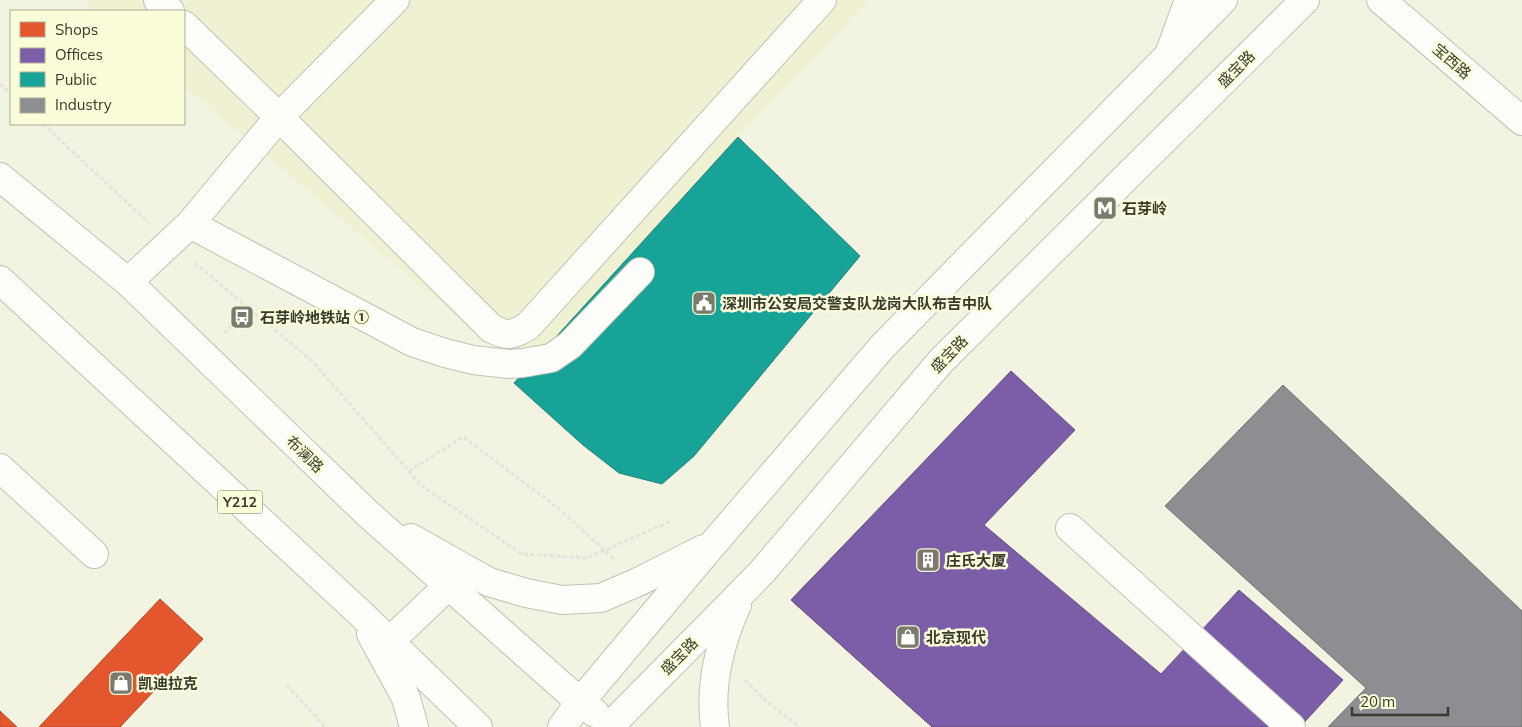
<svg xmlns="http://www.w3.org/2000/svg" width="1522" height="727" viewBox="0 0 1522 727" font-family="Mulish,'Noto Sans SC',sans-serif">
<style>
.built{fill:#f0f1d2}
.shops{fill:#e4572e;stroke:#b14e2d}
.offices{fill:#7b5ea7;stroke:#675382}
.public{fill:#17a398;stroke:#218478}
.industry{fill:#8d8d92;stroke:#747473}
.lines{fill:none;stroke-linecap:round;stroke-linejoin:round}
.minor-casing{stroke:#c2c2b3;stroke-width:30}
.major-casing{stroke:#c2c2b3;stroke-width:30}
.path{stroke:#e4e4de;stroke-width:3;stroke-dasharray:4 2.5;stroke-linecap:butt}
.minor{stroke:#fdfdfa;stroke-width:28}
.major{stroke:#fdfdfa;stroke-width:28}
.labels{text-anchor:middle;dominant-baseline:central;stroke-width:5;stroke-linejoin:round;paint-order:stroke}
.shield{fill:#fafbd9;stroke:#737460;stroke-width:1}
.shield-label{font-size:14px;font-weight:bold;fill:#393a2c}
.street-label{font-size:15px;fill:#393a2c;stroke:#fafbd9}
.poi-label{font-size:15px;font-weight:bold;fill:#393a2c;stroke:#fafbd9;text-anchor:start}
</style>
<rect width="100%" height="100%" fill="#f3f3e1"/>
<!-- built -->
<path class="built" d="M83 0H870L738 137 544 349 516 353 488 343 184 86V11H96Z"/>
<!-- shops -->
<path class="shops" d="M859 530 1026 674 919 715 791 600Z
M160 599 203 639 120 727H39Z
M0 711 17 727H0Z"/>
<!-- offices -->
<path class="offices" d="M1011 371 1075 430 984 525 1161 674 1239 590 1343 680 1300 727H932L791 600Z"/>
<!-- public -->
<path class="public" d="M738 137 860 256 694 456 662 484 619 473 583 445 514 383Z"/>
<!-- industry -->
<path class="industry" d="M1283 385 1522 611V727H1328L1366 688 1165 506Z"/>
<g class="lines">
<!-- minor casing -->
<g class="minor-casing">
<path id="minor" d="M158 0 170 11
M1381 0 1522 121
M184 25 279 117 492 329C509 337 512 335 528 326L822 0
M1170 52 1189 0
M190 224 412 342 445 353 473 360 509 364 523 363 551 358 570 345 640 272
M128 282 190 224 279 117 395 0
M0 468 94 554
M1070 528 1291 727
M562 727 580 702"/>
</g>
<!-- major casing -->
<g class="major-casing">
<path id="major" d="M0 177 128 282 367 513 580 702 595 713
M0 280 360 613 478 727
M411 538 489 582 526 593 562 600 601 598 638 582 703 549
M371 634 406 698 414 727
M390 641 448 586
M580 702 713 544 882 347 1223 0
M611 725 762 572 941 361 1305 0
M715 727C709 686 720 642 737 605"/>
</g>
<!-- path -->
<path class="path" d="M0 84 11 94
M43 124 149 223
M195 263 311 360 422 486 522 554 587 558 671 521
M224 333 249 309
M409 471 463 437 557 507 614 559
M745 680 764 699 799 727
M287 685 325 727"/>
<!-- minor -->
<use href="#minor" class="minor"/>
<!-- major -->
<use href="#major" class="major"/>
</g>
<!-- icons -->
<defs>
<g id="metro-square" transform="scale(1.25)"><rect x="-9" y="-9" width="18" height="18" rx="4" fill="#7a7b6b" stroke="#fafbd9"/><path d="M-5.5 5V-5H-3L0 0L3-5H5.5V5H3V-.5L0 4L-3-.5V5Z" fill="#fff"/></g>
<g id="civic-square" transform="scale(1.25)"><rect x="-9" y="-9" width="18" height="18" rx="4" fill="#7a7b6b" stroke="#fafbd9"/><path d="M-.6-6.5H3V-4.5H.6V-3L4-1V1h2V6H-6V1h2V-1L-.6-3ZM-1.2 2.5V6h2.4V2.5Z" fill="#fff"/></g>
<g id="bus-square" transform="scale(1.25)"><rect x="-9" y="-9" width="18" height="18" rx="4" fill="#7a7b6b" stroke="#fafbd9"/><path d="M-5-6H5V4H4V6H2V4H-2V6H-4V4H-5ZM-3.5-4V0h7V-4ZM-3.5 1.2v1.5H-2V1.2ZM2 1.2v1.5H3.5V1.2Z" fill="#fff"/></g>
<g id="building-square" transform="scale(1.25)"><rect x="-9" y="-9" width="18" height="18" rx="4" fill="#7a7b6b" stroke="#fafbd9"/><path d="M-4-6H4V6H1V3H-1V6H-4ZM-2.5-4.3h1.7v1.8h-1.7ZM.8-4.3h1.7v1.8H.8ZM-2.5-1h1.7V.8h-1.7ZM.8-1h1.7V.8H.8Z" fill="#fff"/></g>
<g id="shop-square" transform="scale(1.25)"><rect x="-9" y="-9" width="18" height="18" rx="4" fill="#7a7b6b" stroke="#fafbd9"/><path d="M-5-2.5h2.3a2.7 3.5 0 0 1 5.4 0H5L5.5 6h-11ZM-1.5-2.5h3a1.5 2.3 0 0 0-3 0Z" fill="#fff"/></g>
</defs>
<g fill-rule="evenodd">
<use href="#metro-square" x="1105" y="208"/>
<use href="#civic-square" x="704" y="303"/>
<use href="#bus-square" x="242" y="317"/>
<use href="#building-square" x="928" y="560"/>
<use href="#shop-square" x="908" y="637"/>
<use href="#shop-square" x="121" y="683"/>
</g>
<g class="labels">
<!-- shield labels -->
<rect class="shield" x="217.5" y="490.5" width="45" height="23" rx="4"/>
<g class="shield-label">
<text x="240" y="502">Y212</text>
</g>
<!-- street labels -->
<g class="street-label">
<text transform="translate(1452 61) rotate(41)">宝西路</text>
<text transform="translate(1236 69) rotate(-45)">盛宝路</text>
<text transform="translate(949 354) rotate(-46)">盛宝路</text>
<text transform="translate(305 454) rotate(44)">布澜路</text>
<text transform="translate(679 656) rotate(-45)">盛宝路</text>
</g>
<!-- poi labels -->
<g class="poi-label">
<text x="1122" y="208">石芽岭</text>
<text x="722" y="303">深圳市公安局交警支队龙岗大队布吉中队</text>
<text x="260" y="317">石芽岭地铁站 ①</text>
<text x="946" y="560">庄氏大厦</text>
<text x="926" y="637">北京现代</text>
<text x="138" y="683">凯迪拉克</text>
</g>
</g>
<!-- legend -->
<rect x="10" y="10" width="175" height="115" fill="#fafbd9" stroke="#adae94"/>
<rect x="20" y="22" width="25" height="15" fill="#e4572e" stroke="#adae94"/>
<text x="55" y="35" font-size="15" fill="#393a2c">Shops</text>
<rect x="20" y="48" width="25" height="15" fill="#7b5ea7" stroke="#adae94"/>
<text x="55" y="60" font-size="15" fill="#393a2c">Offices</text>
<rect x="20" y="72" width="25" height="15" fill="#17a398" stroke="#adae94"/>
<text x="55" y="85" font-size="15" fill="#393a2c">Public</text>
<rect x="20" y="98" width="25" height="15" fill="#8d8d92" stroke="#adae94"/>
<text x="55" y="110" font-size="15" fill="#393a2c">Industry</text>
<!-- scale -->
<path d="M1352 707v8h96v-8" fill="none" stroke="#393a2c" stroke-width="2.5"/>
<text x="1360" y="707" font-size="15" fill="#393a2c" stroke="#fafbd9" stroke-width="4" paint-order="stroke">20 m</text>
</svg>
